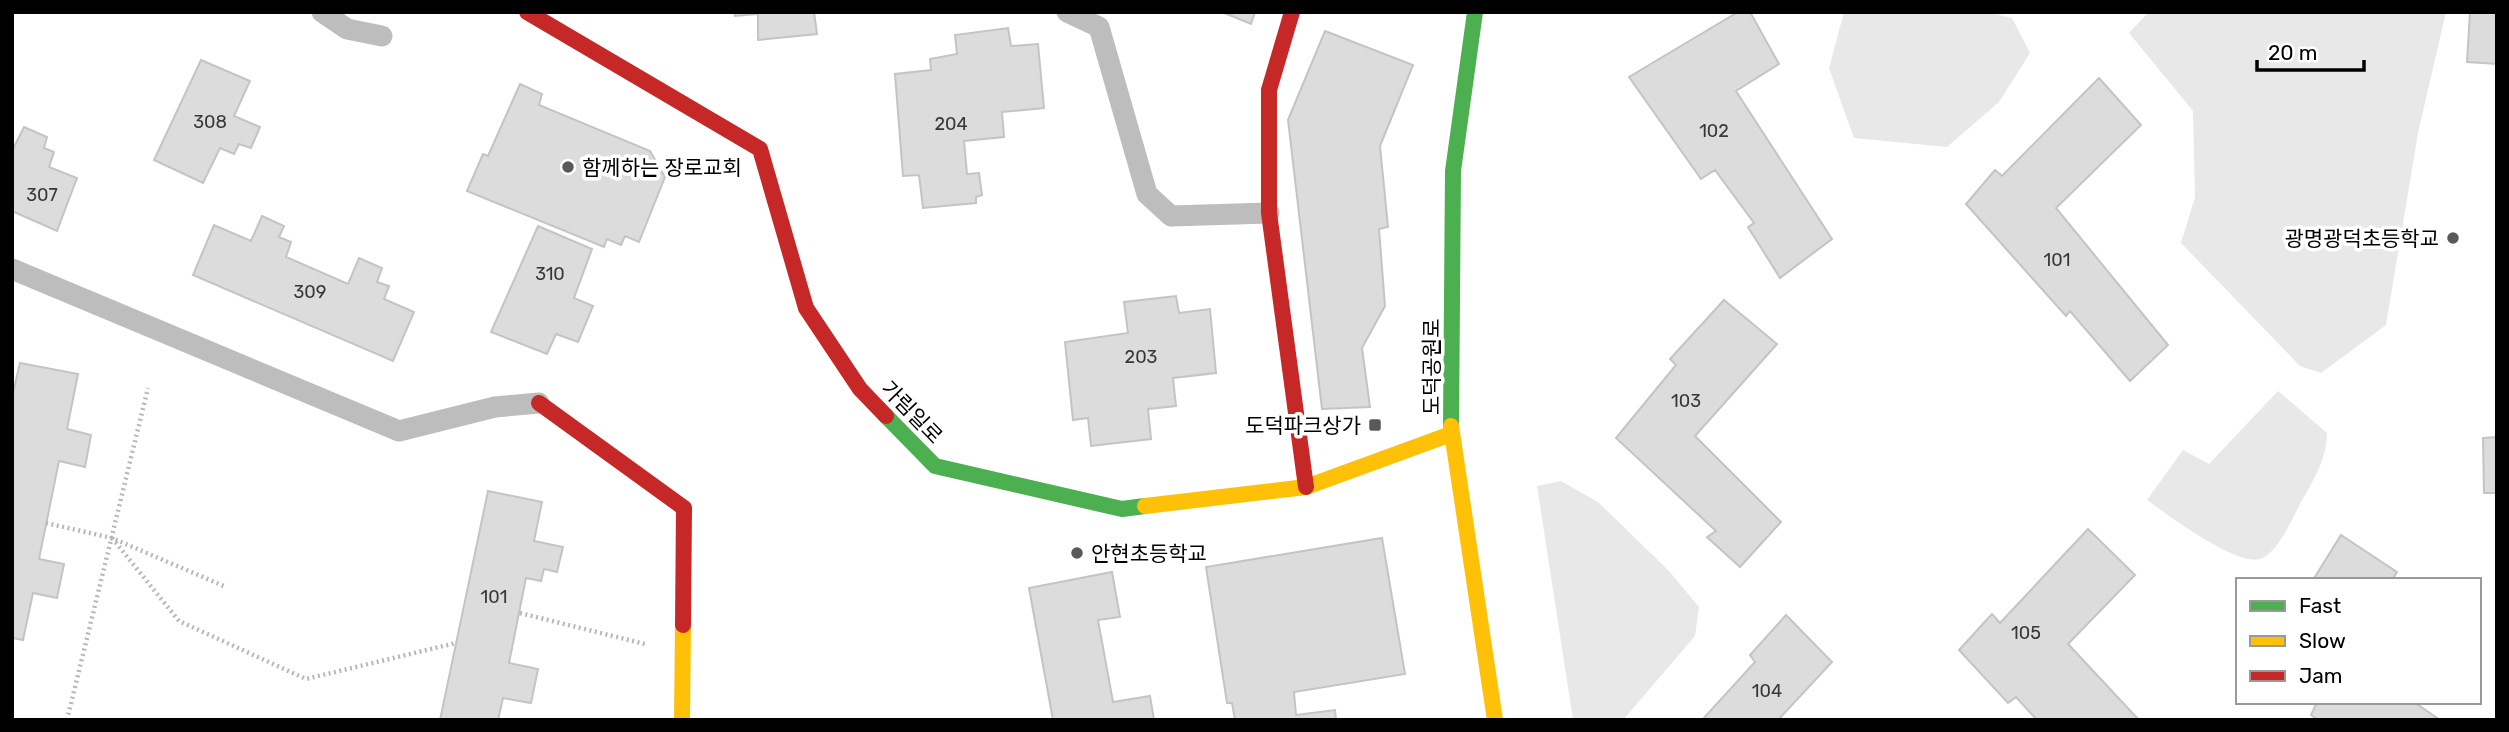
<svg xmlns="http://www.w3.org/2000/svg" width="2509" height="732" viewBox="0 0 2509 732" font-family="Rubik,'Noto Sans KR',sans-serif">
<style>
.green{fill:#e8e8e8}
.building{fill:#dcdcdc;stroke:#c4c4c4;stroke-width:2}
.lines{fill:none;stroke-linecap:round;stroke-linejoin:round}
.path{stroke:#b8b8b8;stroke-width:4.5;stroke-dasharray:2 3.5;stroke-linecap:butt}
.lane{stroke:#bdbdbd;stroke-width:21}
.fast{stroke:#4caf50;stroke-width:16}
.slow{stroke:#ffc107;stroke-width:16}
.jam{stroke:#c62828;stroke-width:16}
.poi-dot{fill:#595959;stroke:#fff;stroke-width:2.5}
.labels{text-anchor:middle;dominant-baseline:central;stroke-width:7;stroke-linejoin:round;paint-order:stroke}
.number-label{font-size:18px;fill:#373737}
.poi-label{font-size:21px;fill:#000;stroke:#fff;text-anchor:start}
.street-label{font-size:21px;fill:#000;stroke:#fff}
</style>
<rect width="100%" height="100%" fill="#fff"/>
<!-- green -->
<path class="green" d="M1844 12H1987L2012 18 2030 53 1999 102 1947 147 1854 138 1829 68Z
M2149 12H2446L2418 133 2386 325 2321 373 2300 366 2181 243 2195 197 2193 111 2129 33Z
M2278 391 2327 433C2327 461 2311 483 2298 508 2291 522 2276 554 2260 559 2236 566 2168 515 2147 500L2183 450 2209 464Z
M1561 481 1598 502 1669 571 1699 607 1695 636 1623 720H1573L1537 486Z"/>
<!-- building -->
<path class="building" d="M734 12H814L817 34 758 40V14L735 16Z
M1222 12H1255L1251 24Z
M1738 12H1750L1779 64 1736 91 1832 239 1780 278 1748 227 1754 223 1715 170 1701 179 1629 77Z
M2470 12H2497V64L2467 62Z
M1008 28 1011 46 1038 44 1044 108 1002 112 1004 137 964 141 967 174 979 173 982 195 976 197V203L923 208 919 175 903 176 895 74 931 70 930 59 957 54 955 35Z
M1325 31 1413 65 1380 146 1388 227 1379 229 1385 306 1362 348 1370 407 1322 409 1288 120Z
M201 60 250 81 234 116 260 127 251 148 239 144 234 154 220 148 203 183 154 160Z
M2099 78 2141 125 2056 208 2168 345 2130 381 2070 311 2066 316 1966 204 1995 170 2002 176Z
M520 84 542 94 539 105 650 151 665 177 639 242 625 236 621 245 607 239 604 247 467 191 483 154 488 156Z
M24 127 47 137 44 148 54 152 49 167 77 178 57 231 12 211V151Z
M262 216 284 226 279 237 291 242 286 257 348 284 359 258 382 268 377 282 389 286 384 299 414 312 393 361 193 275 214 225 251 241Z
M538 226 592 249 574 298 593 306 578 342 556 334 547 354 491 332Z
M1176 296 1179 313 1210 309 1216 373 1173 378 1176 406 1148 409 1151 439 1091 446 1088 418 1073 420 1065 342 1128 333 1124 302Z
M1724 300 1777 344 1695 436 1781 522 1740 567 1707 537 1716 531 1616 438 1676 365 1670 359Z
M20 363 78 374 67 429 91 435 85 467 59 461 39 559 64 564 57 598 33 593 23 640 12 638V397Z
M2497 437V493H2484L2483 438Z
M488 491 542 502 534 541 563 547 557 572 544 569 541 581 526 578 509 663 538 669 531 703 503 698 498 720H440Z
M2088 529 2135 575 2068 644 2139 720H2037L2016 697 2008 703 1959 650 1992 614 2000 623Z
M2341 535 2397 572 2392 580H2313Z
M1382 538 1405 674 1294 692 1296 715 1335 710 1336 720H1235L1232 703H1227L1206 567Z
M1112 572 1120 617 1098 620 1113 702 1150 696 1154 720H1053L1029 588Z
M1786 615 1832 662 1778 720H1702L1755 662 1750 655Z
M2317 702H2414L2440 720H2318L2311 715Z"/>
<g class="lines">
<!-- path -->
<path class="path" d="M46 523 112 538 226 587
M112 538 179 621 306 679 456 643
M520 613 645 644
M67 720 148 388"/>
<!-- lane -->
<path class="lane" d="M322 12 347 29 382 36
M1067 12 1099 27 1147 194 1171 216 1269 213
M12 269 399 431 495 407 539 403"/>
<!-- fast -->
<path class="fast" d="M886 416 935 466 1122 509 1145 506
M1451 426 1453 171 1475 12"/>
<!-- slow -->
<path class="slow" d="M1451 426 1495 720
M1145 506 1306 487 1451 434
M682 720 683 625"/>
<!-- jam -->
<path class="jam" d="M527 12 760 149 806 308 860 389 886 416
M1292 12 1269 90V213L1306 487
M539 403 684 508 683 625"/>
</g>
<!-- markers -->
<g class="poi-dot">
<circle cx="568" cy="167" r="7"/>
<circle cx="2453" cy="238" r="7"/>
<rect x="1368" y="418" width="14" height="14" rx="3.5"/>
<circle cx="1077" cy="553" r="7"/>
</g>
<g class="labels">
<!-- number labels -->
<g class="number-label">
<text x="210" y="122">308</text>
<text x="951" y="124">204</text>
<text x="1714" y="131">102</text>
<text x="42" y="195">307</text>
<text x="2057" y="260">101</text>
<text x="550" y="274">310</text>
<text x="310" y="292">309</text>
<text x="1141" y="357">203</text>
<text x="1686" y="401">103</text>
<text x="494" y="597">101</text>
<text x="2026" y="633">105</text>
<text x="1767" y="691">104</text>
</g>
<!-- poi labels -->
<g class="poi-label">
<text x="582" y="167">함께하는 장로교회</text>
<text x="2439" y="238" text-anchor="end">광명광덕초등학교</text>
<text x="1361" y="425" text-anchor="end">도덕파크상가</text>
<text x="1091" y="553">안현초등학교</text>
</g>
<!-- street labels -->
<g class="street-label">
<text transform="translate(1431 367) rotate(-90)">도덕공원로</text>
<text transform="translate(912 412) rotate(46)">가림일로</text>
</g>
</g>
<!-- border -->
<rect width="2509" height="732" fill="none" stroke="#000000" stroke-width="28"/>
<!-- legend -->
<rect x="2236" y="578" width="245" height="126" fill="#ffffff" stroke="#999999" stroke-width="2"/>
<rect x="2250" y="601" width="35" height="10" fill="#4caf50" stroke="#999999" stroke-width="2"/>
<text x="2299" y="613" font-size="21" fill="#000000">Fast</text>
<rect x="2250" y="636" width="35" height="10" fill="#ffc107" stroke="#999999" stroke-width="2"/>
<text x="2299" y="648" font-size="21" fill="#000000">Slow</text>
<rect x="2250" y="671" width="35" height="10" fill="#c62828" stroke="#999999" stroke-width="2"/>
<text x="2299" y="683" font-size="21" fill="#000000">Jam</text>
<!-- scale -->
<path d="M2257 60v10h107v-10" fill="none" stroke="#000000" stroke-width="3.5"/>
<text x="2268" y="60" font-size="21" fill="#000000" stroke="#ffffff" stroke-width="5" paint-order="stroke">20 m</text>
</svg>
